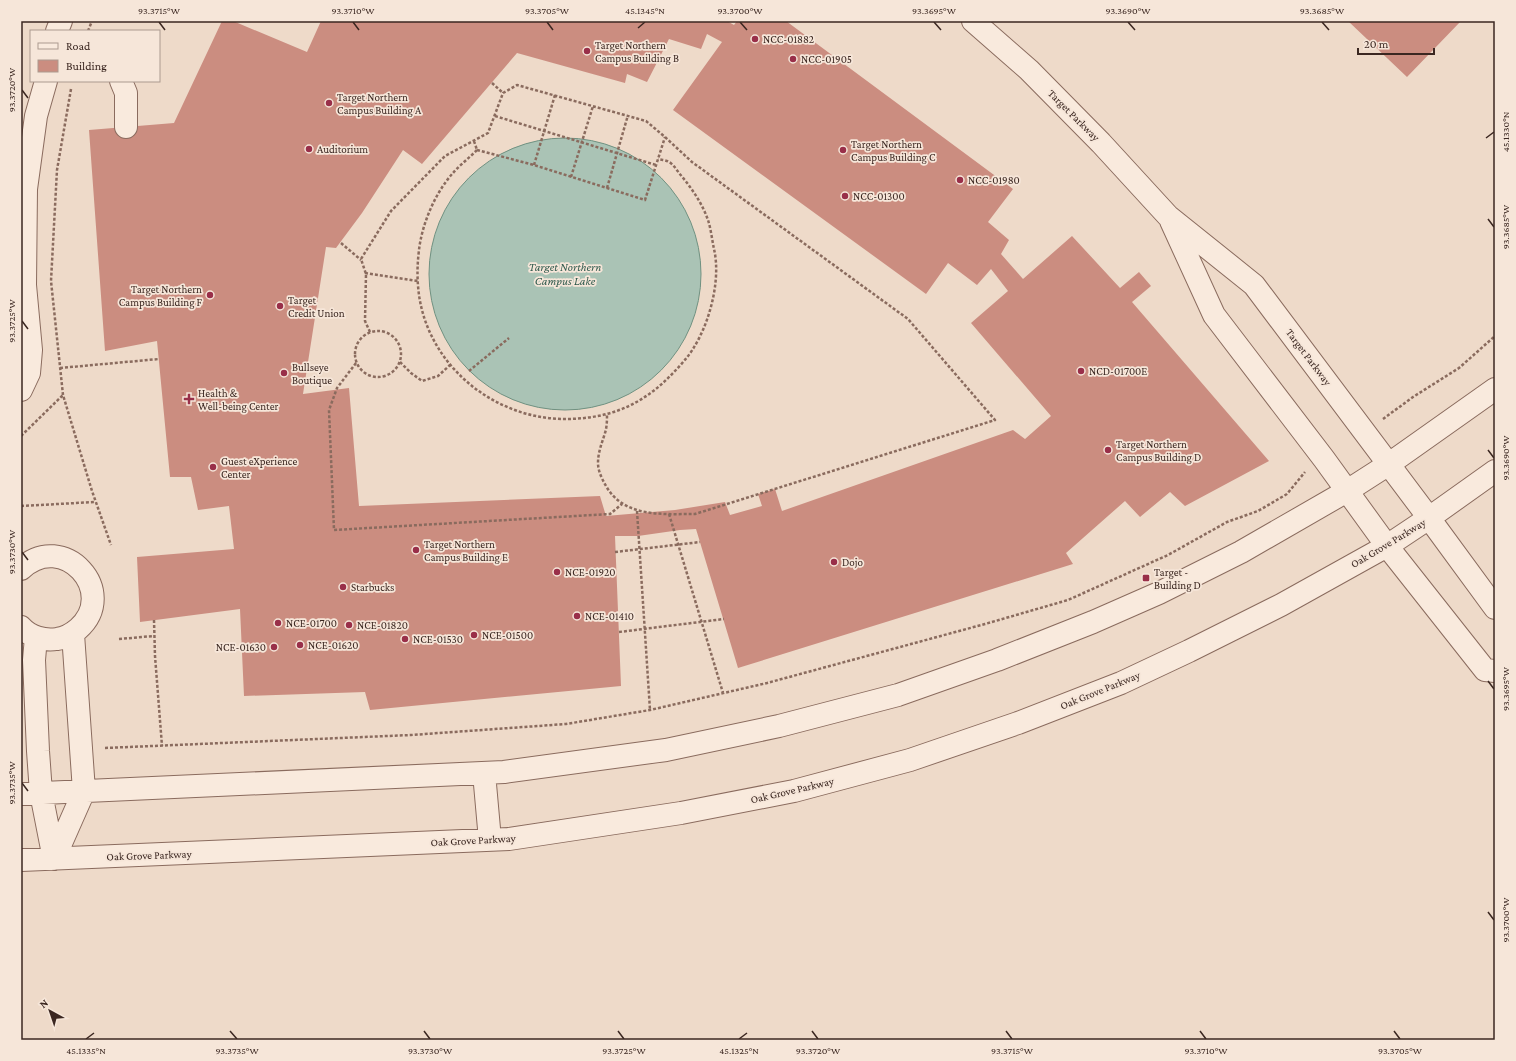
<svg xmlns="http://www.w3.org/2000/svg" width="1516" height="1061" viewBox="0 0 1516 1061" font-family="'Crimson Pro',serif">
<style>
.water{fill:#aac3b5;stroke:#709181}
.building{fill:#cb8d80;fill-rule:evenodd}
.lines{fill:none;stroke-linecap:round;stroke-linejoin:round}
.minor-casing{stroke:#8a6b5e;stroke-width:24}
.path{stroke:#8a6b5e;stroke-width:2.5;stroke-dasharray:3 2;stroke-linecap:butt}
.minor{stroke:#f9eadd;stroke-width:22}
.ticks{fill:none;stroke:#3b2721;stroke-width:1.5}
.poi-dot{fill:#992f49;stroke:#f6e6d9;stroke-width:1.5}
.labels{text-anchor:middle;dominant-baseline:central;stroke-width:3.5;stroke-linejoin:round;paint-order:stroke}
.poi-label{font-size:11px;fill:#3b2721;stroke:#f6e6d9;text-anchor:start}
.street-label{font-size:11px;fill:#3b2721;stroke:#f6e6d9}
.water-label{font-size:12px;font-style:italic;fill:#315b4e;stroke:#f6e6d9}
.neatline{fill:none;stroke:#3b2721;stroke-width:1.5}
.ticks-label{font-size:10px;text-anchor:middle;fill:#3b2721}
</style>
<rect width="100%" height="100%" fill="#eedac9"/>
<!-- water -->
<path class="water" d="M429 274a136 136 0 1 1 272 0a136 136 0 1 1-272 0Z"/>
<!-- building -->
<path class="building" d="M222 21H233L307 52 321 21H727L734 25 737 21H786L1013 189 988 222 1009 240 1001 254 1023 279 1072 236 1120 288 1139 272 1151 286 1132 302 1269 461 1185 506 1170 492 1140 517 1125 501 1066 553 1073 564 738 668 696 529 680 530 638 536H615L621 686 370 710 365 692 244 696 240 609 140 622 137 557 234 549 229 506 198 510 191 477H170L157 341 105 351 89 130 174 123ZM707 34 722 42 673 110 926 294 948 263 977 285 991 269 1008 291 971 323 1051 416 1025 439 1013 430 782 511 775 489 758 494 762 506 730 515 725 502 675 510 606 516 600 496 359 506 349 388 303 394 326 247 336 248 362 213 403 150 422 164 517 53 625 83 627 74 647 82 669 39 701 49Z
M1348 21H1461L1407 77Z"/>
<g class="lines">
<!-- minor casing -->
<g class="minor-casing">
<path id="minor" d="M973 21 1029 70 1101 143 1168 216 1254 285 1429 518 1495 608
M57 31 61 21
M121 81 126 93V127
M1171 221 1214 315 1324 459 1387 546 1485 670 1495 671
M21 390 29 373 31 350 25 285 26 189 36 116 46 81
M21 569C63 529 120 592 78 629 72 634 65 638 57 639 44 641 30 637 21 627
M36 637 34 660 38 751 41 793 54 859
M484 773 490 840
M21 794 504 772 666 750 779 726 898 695 997 660 1093 622 1159 593 1241 552 1347 491 1389 464 1495 389
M54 859 84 791 73 634
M21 860 509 839 681 813 794 791 910 760 1018 723 1121 683 1189 651 1281 605 1387 546 1429 518 1495 471"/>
</g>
<!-- path -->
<path class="path" d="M88 31 92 21
M492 83 503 93
M71 89 57 170 51 281 63 395 92 491 111 545
M495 116 656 165
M474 141 477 150
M477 150C469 158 460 165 453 173 435 193 422 224 419 250 417 266 417 280 419 295 429 366 494 419 565 419 591 419 617 414 640 400 657 390 671 376 684 361 707 335 722 283 714 249 712 240 711 229 708 220 702 203 691 187 679 173 676 169 673 164 669 162 666 160 662 160 658 159
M477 150 534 165 645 200 665 137
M534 165 555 95
M571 177 593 106
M607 188 628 115
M341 243 361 260
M365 273 418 281
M355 354a23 23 0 1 1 46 0a23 23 0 1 1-46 0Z
M370 332 365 321 366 274 361 259 391 211 445 156 488 133 503 93 517 85 646 121 665 137 692 162 908 319 995 420 695 514C664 514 624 518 606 486 602 479 598 471 598 463 598 452 602 443 605 433 607 427 607 420 607 414
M400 362 411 373 422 381 438 376 450 365
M356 363 337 388 329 410 334 530 610 514 622 504
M60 368 159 359
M469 371 509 338
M1383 419 1413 397 1459 368 1495 336
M21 436 63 395
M21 506 95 502
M637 511 650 710
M669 514 723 693
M615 552 700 542
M154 620 155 656 162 746
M619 632 724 619
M119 639 154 636
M105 748 411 735 566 724 650 710 767 683 985 624 1068 600 1168 555 1227 522 1258 511 1287 494 1305 472"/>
<!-- minor -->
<use href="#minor" class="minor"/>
</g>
<!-- ticks -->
<path class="ticks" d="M159 22 165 30M353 22 359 30M547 22 553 30M740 22 747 30M934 22 941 30M1128 22 1135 30M1322 22 1329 30M638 28 645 22M22 90 28 98M1486 138 1494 132M1488 219 1494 227M22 321 28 329M1488 450 1494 458M22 552 28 560M1488 681 1494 689M22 783 28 791M1488 912 1494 920M230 1031 237 1039M424 1031 430 1039M618 1031 624 1039M812 1031 818 1039M1006 1031 1012 1039M1200 1031 1206 1039M1394 1031 1400 1039M86 1039 94 1033M739 1039 747 1033"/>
<!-- markers -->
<g class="poi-dot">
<circle cx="755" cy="39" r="4"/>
<circle cx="587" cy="51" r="4"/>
<circle cx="793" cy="59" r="4"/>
<circle cx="329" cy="103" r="4"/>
<circle cx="309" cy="149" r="4"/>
<circle cx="843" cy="150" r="4"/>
<circle cx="960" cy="180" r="4"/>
<circle cx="845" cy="196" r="4"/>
<circle cx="210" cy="295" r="4"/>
<circle cx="280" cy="306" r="4"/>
<circle cx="1081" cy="371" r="4"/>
<circle cx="284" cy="373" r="4"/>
<path d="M187 393h4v4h4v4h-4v4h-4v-4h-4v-4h4z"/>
<circle cx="1108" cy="450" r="4"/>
<circle cx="213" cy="467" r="4"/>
<circle cx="416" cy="550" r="4"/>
<circle cx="834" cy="562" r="4"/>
<circle cx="557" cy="572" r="4"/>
<rect x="1142" y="574" width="8" height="8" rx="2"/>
<circle cx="343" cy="587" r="4"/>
<circle cx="577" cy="616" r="4"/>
<circle cx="278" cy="623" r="4"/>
<circle cx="349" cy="625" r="4"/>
<circle cx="474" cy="635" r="4"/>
<circle cx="405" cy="639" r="4"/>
<circle cx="300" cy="645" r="4"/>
<circle cx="274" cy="647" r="4"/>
</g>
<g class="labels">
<!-- poi labels -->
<g class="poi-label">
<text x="763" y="39">NCC-01882</text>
<text x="595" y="45">Target Northern<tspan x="595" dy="13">Campus Building B</tspan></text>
<text x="801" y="59">NCC-01905</text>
<text x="337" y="97">Target Northern<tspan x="337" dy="13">Campus Building A</tspan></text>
<text x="851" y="144">Target Northern<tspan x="851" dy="13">Campus Building C</tspan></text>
<text x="317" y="149">Auditorium</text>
<text x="968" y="180">NCC-01980</text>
<text x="853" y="196">NCC-01300</text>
<text x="202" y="289" text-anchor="end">Target Northern<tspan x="202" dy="13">Campus Building F</tspan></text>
<text x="288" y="300">Target<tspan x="288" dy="13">Credit Union</tspan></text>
<text x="292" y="367">Bullseye<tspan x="292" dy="13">Boutique</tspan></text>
<text x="1089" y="371">NCD-01700E</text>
<text x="198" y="393">Health &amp;<tspan x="198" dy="13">Well-being Center</tspan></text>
<text x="1116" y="444">Target Northern<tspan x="1116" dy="13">Campus Building D</tspan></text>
<text x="221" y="461">Guest eXperience<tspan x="221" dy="13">Center</tspan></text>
<text x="424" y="544">Target Northern<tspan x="424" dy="13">Campus Building E</tspan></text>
<text x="842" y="562">Dojo</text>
<text x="565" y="572">NCE-01920</text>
<text x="1154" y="572">Target -<tspan x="1154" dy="13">Building D</tspan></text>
<text x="351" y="587">Starbucks</text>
<text x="585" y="616">NCE-01410</text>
<text x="286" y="623">NCE-01700</text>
<text x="357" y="625">NCE-01820</text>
<text x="482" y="635">NCE-01500</text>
<text x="413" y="639">NCE-01530</text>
<text x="308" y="645">NCE-01620</text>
<text x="266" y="647" text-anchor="end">NCE-01630</text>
</g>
<!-- street labels -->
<g class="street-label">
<text transform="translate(1074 115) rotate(45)">Target Parkway</text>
<text transform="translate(1309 357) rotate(53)">Target Parkway</text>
<text transform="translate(1388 543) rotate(-31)">Oak Grove Parkway</text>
<text transform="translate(1100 690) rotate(-22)">Oak Grove Parkway</text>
<text transform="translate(792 790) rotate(-13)">Oak Grove Parkway</text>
<text transform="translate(473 840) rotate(-3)">Oak Grove Parkway</text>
<text transform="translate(149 855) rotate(-2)">Oak Grove Parkway</text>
</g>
<!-- water labels -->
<g class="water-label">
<text x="565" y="267">Target Northern<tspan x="565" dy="14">Campus Lake</tspan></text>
</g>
</g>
<!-- border -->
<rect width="1516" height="1061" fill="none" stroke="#f6e6d9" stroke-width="44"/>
<!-- legend -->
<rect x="30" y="30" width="130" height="52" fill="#f6e6d9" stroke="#ab9a8f"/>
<rect x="38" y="43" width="20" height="6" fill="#f9eadd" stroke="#ab9a8f"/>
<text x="66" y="50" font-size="12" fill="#3b2721">Road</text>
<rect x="38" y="60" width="20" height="12" fill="#cb8d80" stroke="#ab9a8f"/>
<text x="66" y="70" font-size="12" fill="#3b2721">Building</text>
<!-- north arrow -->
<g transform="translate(50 1011) rotate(320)" stroke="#f6e6d9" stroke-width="3" paint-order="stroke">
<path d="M0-3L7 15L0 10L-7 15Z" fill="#3b2721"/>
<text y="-6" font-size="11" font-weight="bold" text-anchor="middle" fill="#3b2721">N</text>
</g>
<!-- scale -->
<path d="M1358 48v6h76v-6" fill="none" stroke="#3b2721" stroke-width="2"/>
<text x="1364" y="48" font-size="12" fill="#3b2721" stroke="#f6e6d9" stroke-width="3" paint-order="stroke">20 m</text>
<rect x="22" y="22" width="1472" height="1017" class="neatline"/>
<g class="ticks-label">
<text x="159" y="14">93.3715°W</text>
<text x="353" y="14">93.3710°W</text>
<text x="547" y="14">93.3705°W</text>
<text x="645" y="14">45.1345°N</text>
<text x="740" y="14">93.3700°W</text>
<text x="934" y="14">93.3695°W</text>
<text x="1128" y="14">93.3690°W</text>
<text x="1322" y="14">93.3685°W</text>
<text transform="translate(11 90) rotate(-90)" y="4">93.3720°W</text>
<text transform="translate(1505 132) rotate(-90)" y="4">45.1330°N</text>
<text transform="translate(1505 227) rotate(-90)" y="4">93.3685°W</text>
<text transform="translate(11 321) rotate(-90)" y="4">93.3725°W</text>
<text transform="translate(1505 458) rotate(-90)" y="4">93.3690°W</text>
<text transform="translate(11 552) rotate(-90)" y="4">93.3730°W</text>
<text transform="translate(1505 689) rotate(-90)" y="4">93.3695°W</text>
<text transform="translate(11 783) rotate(-90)" y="4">93.3735°W</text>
<text transform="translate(1505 920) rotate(-90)" y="4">93.3700°W</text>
<text x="86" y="1054">45.1335°N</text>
<text x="237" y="1054">93.3735°W</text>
<text x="430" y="1054">93.3730°W</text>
<text x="624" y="1054">93.3725°W</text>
<text x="739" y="1054">45.1325°N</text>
<text x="818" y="1054">93.3720°W</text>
<text x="1012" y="1054">93.3715°W</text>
<text x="1206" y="1054">93.3710°W</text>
<text x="1400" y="1054">93.3705°W</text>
</g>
</svg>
